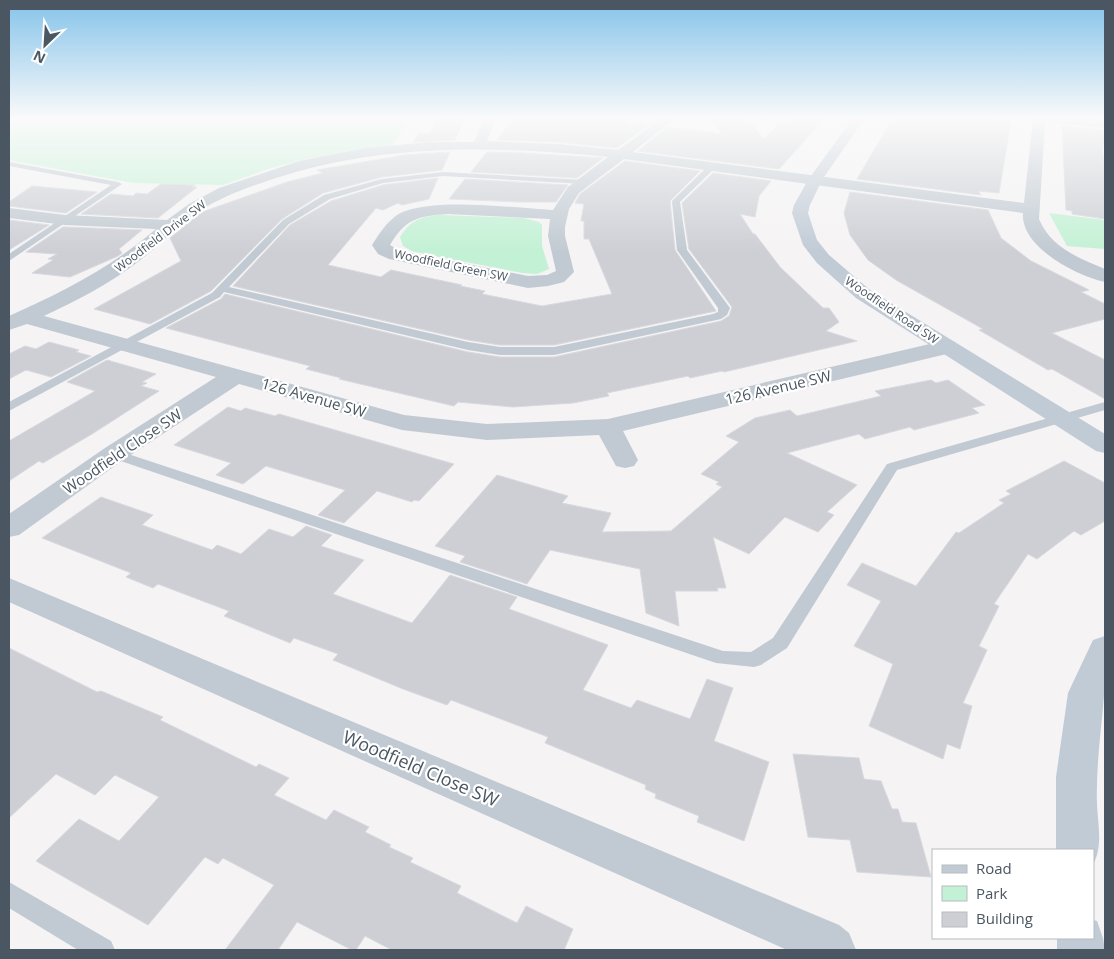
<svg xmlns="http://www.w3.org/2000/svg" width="1114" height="959" viewBox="0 0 1114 959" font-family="'Open Sans',sans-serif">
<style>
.green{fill:#c3f1d5}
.building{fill:#cdcfd5;stroke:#d7d9de}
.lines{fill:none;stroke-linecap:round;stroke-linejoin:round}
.lane{fill:#c1cad2;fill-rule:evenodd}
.street{fill:#c1cad2;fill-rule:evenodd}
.secondary{fill:#c1cbd6;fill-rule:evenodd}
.labels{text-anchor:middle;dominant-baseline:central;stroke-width:4.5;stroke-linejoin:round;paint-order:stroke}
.far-street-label{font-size:12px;fill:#4a5661;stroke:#fff}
.street-label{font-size:15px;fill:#4a5661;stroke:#fff}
.near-street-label{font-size:18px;fill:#4a5661;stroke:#fff}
</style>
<rect width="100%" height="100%" fill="#f5f3f3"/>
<!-- green -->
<path class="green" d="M9 118H410L392 146 305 159 271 168 223 185 133 183 9 160Z
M1049 213 1105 220V249L1067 246Z
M438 215 524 218 539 222 542 225V246L549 269 537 274 523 273 429 255 412 251 403 246 400 237C411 220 418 218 438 215Z"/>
<!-- building -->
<path class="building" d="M438 118H465L455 140 413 142 419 133H430Z
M514 118H632L626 123 649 125 617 148 559 142 497 140Z
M712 118H746L764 139 780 123 785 124 791 118H825L779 169 638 151 667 127 722 134Z
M893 118H986L1011 121 999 193 978 191 981 195 857 179Z
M1062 126 1103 130 1105 143H1103V147H1102L1105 170V219L1072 214V211L1066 210Z
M450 152 442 170 382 177 323 193 282 219 211 291 150 324 94 309 181 261 170 238 202 212 287 182 323 173 317 170 404 155Z
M487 152 524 153 603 158 577 178 471 172Z
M625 161 700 171 670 201 675 250 716 311 554 345H500L468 340 233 286 290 225 331 201 383 185 438 178 429 199 402 205 398 203 383 210 376 208 328 265 381 277 391 270 462 285 460 286 485 291 482 294 542 306 612 294 589 239H584V221H581L584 204 575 203 580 194Z
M713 173 771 181 759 196 755 217 740 214 753 234H755L780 267 823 308H829L839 322 826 331 857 341 724 372 722 371 690 378 688 376 607 393 609 396 573 403 513 407 458 402 454 406 339 379 341 378 306 369 310 366 166 328 221 299 225 294 468 352 500 357H554L721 321 729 316 732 307 689 249 682 203Z
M465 179 568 185 556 202H519L449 199Z
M161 184 195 185 192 187H197L158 218 81 214 111 194 133 196 136 193 147 194Z
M32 186 97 192 66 213 9 206V202Z
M850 192 988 210 1001 238 1031 261 1089 290 1081 292 1105 304V319L1052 333 1105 360V399L1052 369 1048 370 979 330 983 329 896 280 868 260 850 235 844 213Z
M9 220 49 225 9 250Z
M63 227H65L142 230 119 249 122 253 118 256 70 277 32 273 53 260 48 259 57 254 26 252Z
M49 342 79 350 76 352 91 356 51 377 26 370 9 379V354L25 346 36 349Z
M107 360 156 374 142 382 147 383 141 386 159 391 92 434 43 463 39 461 9 481V441L95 391 67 382Z
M931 380 936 383 948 380 985 405 972 408 979 413 914 430 910 427 865 439 859 434 787 453 857 485 827 512 834 515 818 532 785 517 749 554 713 537 726 588H717L718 591H675L679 626 646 613 640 569 550 550 527 584 460 562 465 556 435 546 497 475 568 496 562 503 611 513 602 532 671 531 722 487 716 484 719 482 701 474 739 442 726 436 755 418 790 410 797 416 881 396 875 391Z
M228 407 241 411 245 408 275 416 279 414 454 464 419 501 414 500 412 502 377 491 344 523 318 515 345 490 266 466 243 484 216 475 231 463 174 445Z
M1064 461 1105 483V521L1081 535 1074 531 1037 559 1028 554 994 604 999 606 979 646 987 650 963 703 972 706 960 749 947 744 943 759 869 726 893 664 854 646 881 601 847 585 862 563 916 586 956 532 959 533 1004 503 999 500 1011 494 1006 491Z
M101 497 153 515 142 525 212 550 217 545 241 554 269 529 293 537 306 526 332 535 321 546 364 560 333 594 412 623 450 575 517 597 509 609 608 645 583 690 631 708 637 700 690 719 707 679 733 688 714 741 769 762 744 841 697 822 699 816 655 798 656 794 645 789 646 785 545 743 548 737 451 700 447 705 403 689 333 660 338 654 294 638 290 643 224 616 229 611 158 584 153 588 126 577 131 573 42 538Z
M9 648 97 692 101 691 163 717 160 720 256 767 259 764 289 778 274 795 326 820 334 810 369 827 365 832 391 845 389 847 413 858 410 862 461 886 457 893 517 923 526 906 573 929 564 950H392L365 936 356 950H352L297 922 278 950H225L274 885 223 858 218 864 205 857 148 925 36 861 79 819 119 841 159 797 115 775 95 795 56 774 9 818Z
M793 754 859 758 864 779 881 781 892 809H898L902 822 916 823 931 877 857 872 850 840 808 837Z"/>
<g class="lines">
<!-- lane -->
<path class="lane" d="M9 162 118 182 122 184 9 261V254L111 185 9 166Z
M710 164 717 166 680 202 687 250 730 308 727 315 721 319 554 355H500L468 350 224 292 220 297 9 411V402L212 293 283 220 324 195 382 179 443 172 584 180 588 182 584 184 443 176 383 183 330 199 289 224 229 287 468 342 500 347H554L713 314 718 312V308L677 250 672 201Z
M1105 402V410L897 470 787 648 761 665 754 667 716 663 109 457 107 454 109 451H119L723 651 751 652 773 638 887 464Z
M9 882 111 941 115 950H78L9 908Z"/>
<!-- street -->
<path class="street" d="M484 118H496L487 141 559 144 618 150 662 118H676L633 152 1024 203 1033 118H1080L1105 120V128L1045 122 1039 219C1051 248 1079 258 1105 269V282C1077 276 1020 247 1023 213L624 159 579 193 569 209 565 227V236L574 272 564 282 548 286 528 288 389 259 378 254 372 245C379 234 386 223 397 215 427 196 516 208 553 210L568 187 608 157C497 146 384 143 276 178 252 186 228 194 206 207 181 222 162 244 139 261 110 284 77 300 44 316L404 415 487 424 608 419 947 340 955 342 958 347 955 352 623 431 638 460 634 466 625 468 616 466 599 435 487 440 402 430 239 384 123 460 19 535 9 537V514L105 448 216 377 27 324 9 330V316C63 292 110 268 156 229L65 225 9 218V208L65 215 167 220 189 204 219 188 299 161 367 148 430 142H474ZM448 214 550 219 548 236 556 271 547 275 528 276 400 251 390 245C406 218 419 216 448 214Z
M9 578 839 925 849 933 856 950H787L9 602Z"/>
<!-- secondary -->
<path class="secondary" d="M853 118H865L822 180 810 205 808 213 817 240 829 255 870 290 1105 434V453L1096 451 856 298 817 263 803 245 792 213 794 205 808 180Z
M1105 636C1109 692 1095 748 1097 805 1098 825 1103 847 1093 865V850H1056V777L1068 693 1093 640Z
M1093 920 1097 921 1103 938 1105 950H1057V938H1093Z"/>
</g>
<!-- sky -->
<linearGradient id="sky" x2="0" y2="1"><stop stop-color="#85c3ea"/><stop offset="0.47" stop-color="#fafafa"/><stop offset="1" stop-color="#fafafa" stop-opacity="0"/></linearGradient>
<rect width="1114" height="252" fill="url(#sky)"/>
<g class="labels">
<!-- far-street labels -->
<g class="far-street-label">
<text transform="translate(160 236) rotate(-37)">Woodfield Drive SW</text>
<text transform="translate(451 265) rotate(12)">Woodfield Green SW</text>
<text transform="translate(892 310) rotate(34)">Woodfield Road SW</text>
</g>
<!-- street labels -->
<g class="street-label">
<text transform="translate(778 387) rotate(-13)">126 Avenue SW</text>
<text transform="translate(314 397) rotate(16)">126 Avenue SW</text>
<text transform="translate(122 451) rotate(-34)">Woodfield Close SW</text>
</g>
<!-- near-street labels -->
<g class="near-street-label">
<text transform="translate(421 768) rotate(23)">Woodfield Close SW</text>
</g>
</g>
<!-- border -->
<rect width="1114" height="959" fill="none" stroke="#4a5661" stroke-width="20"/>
<!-- legend -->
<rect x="932" y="849" width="162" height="90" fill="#ffffff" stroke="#b7bbc0"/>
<rect x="942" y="865" width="25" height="8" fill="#c1cbd6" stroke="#b7bbc0"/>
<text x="976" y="874" font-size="15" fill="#4a5661">Road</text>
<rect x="942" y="886" width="25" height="15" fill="#c3f1d5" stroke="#b7bbc0"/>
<text x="976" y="899" font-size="15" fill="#4a5661">Park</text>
<rect x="942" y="912" width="25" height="15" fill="#cdcfd5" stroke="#b7bbc0"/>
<text x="976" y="924" font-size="15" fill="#4a5661">Building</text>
<!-- north arrow -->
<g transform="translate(45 45) rotate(205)" stroke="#ffffff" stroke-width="4" paint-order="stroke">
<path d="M0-4L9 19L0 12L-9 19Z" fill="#4a5661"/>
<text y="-8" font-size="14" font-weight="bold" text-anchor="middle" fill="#4a5661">N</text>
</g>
</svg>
